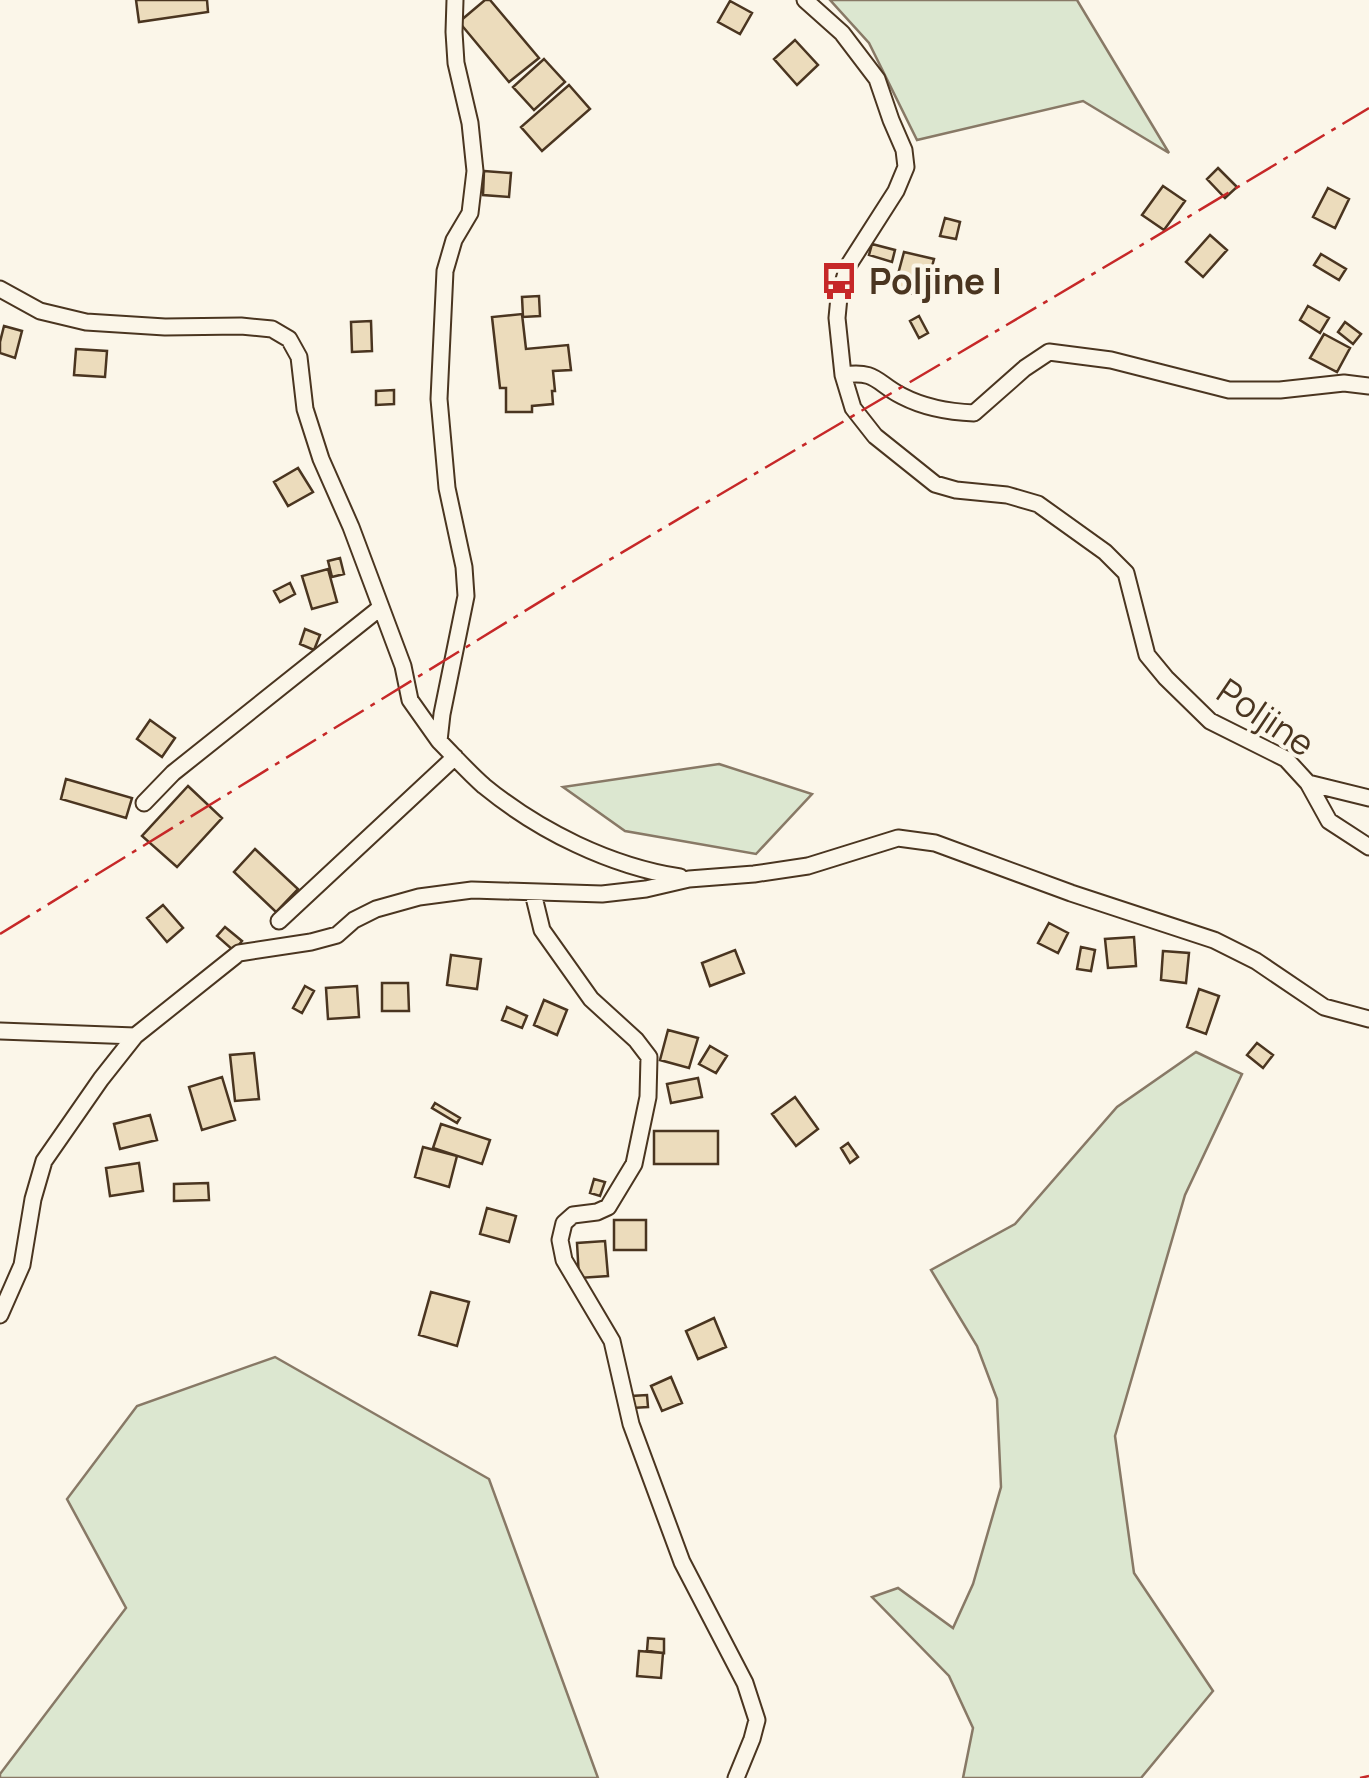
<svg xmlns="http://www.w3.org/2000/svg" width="1369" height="1778" viewBox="0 0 1369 1778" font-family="Manrope,sans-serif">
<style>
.green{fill:#dce7d0;stroke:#887966;stroke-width:2.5}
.building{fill:#ecdcbc;stroke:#4a3520;stroke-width:2.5}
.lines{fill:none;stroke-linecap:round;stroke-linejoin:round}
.minor-casing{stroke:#4a3520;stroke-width:19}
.minor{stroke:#fbf6e9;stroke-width:15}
.power{stroke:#c62828;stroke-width:2.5;stroke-dasharray:35 8 5 8;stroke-linecap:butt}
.labels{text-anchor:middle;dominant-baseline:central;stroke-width:8;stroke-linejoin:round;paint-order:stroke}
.poi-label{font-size:35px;font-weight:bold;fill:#4a3520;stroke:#fbf6e9;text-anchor:start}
.street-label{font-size:35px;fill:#4a3520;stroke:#fbf6e9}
</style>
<rect width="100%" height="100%" fill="#fbf6e9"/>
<!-- green -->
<path class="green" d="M830 0H1077L1169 153 1083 101 917 140 869 43Z
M719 764 812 794 756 854 625 831 563 787Z
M1196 1052 1242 1074 1185 1195 1115 1436 1134 1573 1213 1691 1141 1778H963L973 1728 949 1676 872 1597 898 1588 953 1628 973 1584 1001 1487 997 1399 977 1346 931 1270 1015 1224 1117 1107Z
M275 1357 489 1479 598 1778H0V1774L126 1608 67 1499 137 1406Z"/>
<!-- building -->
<path class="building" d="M136 0H207L208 12 139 22Z
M485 0H490L539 58 509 82 459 22Z
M730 1 752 13 740 34 718 22Z
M795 40 818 65 797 85 774 59Z
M544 59 565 82 534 110 513 87Z
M569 85 590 109 542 151 521 127Z
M1218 168 1237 187 1225 198 1207 179Z
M484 171 511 173 509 197 483 195Z
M1163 186 1185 201 1164 230 1142 215Z
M1328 188 1349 199 1335 228 1313 217Z
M945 218 960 222 956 239 940 236Z
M1210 235 1227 250 1203 277 1186 262Z
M872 244 895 250 892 262 869 255Z
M904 252 934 259 924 297 894 289Z
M1321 254 1346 269 1339 280 1314 265Z
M539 296 540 316 523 317 522 297Z
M1308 306 1329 318 1320 333 1300 320Z
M522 314 526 349 568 345 571 370 553 371 555 391H552L553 404 532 406V412H506V388H500L492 317Z
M919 316 928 333 919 338 910 321Z
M371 321 372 351 352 352 351 322Z
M1345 322 1361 334 1353 344 1338 332Z
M4 326 22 331 15 358 0 353V342Z
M1324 334 1350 348 1337 372 1310 358Z
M76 349 107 351 105 377 74 375Z
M394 390V404L376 405V391Z
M298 468 313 492 288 506 274 482Z
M340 558 344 574 332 577 328 561Z
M328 569 337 602 312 609 302 576Z
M290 583 295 594 280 602 274 591Z
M305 629 320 635 314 650 300 644Z
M150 720 175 738 162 757 137 739Z
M66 779 132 798 126 818 61 799Z
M188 786 222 818 177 867 142 836Z
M255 849 298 889 276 912 234 872Z
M163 905 183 928 167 942 147 918Z
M1049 923 1068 933 1058 953 1038 943Z
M225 927 242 941 234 951 217 936Z
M1134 937 1136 966 1108 968 1105 939Z
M1081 947 1095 950 1091 971 1077 969Z
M735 950 744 973 710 986 702 963Z
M1163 951 1189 953 1186 983 1161 980Z
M451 955 481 959 477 989 447 985Z
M382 983H408L409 1011H382Z
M305 986 314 991 302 1013 293 1008Z
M357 986 359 1017 328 1019 326 988Z
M1199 989 1219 996 1206 1034 1187 1027Z
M544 1000 567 1010 557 1035 534 1025Z
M507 1007 527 1016 522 1028 502 1020Z
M668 1030 698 1038 689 1068 660 1060Z
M1257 1043 1273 1055 1263 1068 1247 1055Z
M710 1046 727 1056 716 1073 699 1064Z
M254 1053 259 1099 235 1101 230 1055Z
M222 1077 235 1120 202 1130 189 1087Z
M698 1078 702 1097 671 1103 667 1084Z
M795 1097 818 1129 796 1146 772 1114Z
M435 1103 460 1118 457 1123 432 1108Z
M150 1115 157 1140 120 1149 114 1124Z
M441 1124 490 1140 482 1164 433 1148Z
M654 1131H718V1164H654Z
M848 1143 858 1157 850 1163 841 1148Z
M423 1147 457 1156 449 1187 415 1177Z
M139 1163 143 1191 110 1196 106 1168Z
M594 1179 605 1182 600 1196 590 1193Z
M208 1183 209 1200 174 1201V1184Z
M487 1208 516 1216 509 1242 480 1234Z
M614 1220H646V1250H614Z
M605 1241 608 1276 579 1278 577 1243Z
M431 1292 469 1302 457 1346 419 1335Z
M714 1318 726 1347 698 1359 686 1331Z
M671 1377 682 1403 662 1411 651 1386Z
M647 1395 648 1407 632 1408 631 1396Z
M648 1638 664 1639V1653L647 1651Z
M639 1651 663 1653 661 1678 637 1676Z"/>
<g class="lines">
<!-- minor casing -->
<g class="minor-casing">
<path id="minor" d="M455 0 454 32 456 63 470 123 475 171 470 213 454 240 445 271 439 399 447 488 464 567 466 596 442 714 439 741C454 756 468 772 484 786 539 831 610 866 680 877
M805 0 842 33 877 79 891 120 904 150 906 167 896 191 848 266 839 297 837 318 843 375 853 408 875 436 935 484 956 490 1007 495 1038 504 1105 552 1126 573 1147 655 1166 678 1210 721 1286 759 1308 783 1329 821 1369 847
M0 289 40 311 86 322 165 327 241 326 272 329 289 339 299 357 305 409 321 459 351 527 403 666 410 700 439 741
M843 375C877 370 876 383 902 396 925 408 949 412 974 413L1025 368 1049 352 1111 360 1229 390H1280L1344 383 1369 386
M1308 783 1369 798
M144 803 173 773 380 608
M533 893 542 930 591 999 636 1040 649 1057 648 1097 634 1164 608 1207 597 1212 573 1215 564 1223 560 1240 564 1260 612 1341 631 1424 682 1562 745 1683 757 1720 752 1739 736 1778
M279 921 455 757
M0 1031 135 1036 239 953 311 942 337 935 354 920 376 909 419 897 472 890 602 894 646 889 689 879 754 874 808 866 898 838 935 843 1071 893 1214 940 1256 961 1324 1007 1369 1019
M0 1315 22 1265 33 1199 44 1161 101 1079 135 1036"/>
</g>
<!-- minor -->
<use href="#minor" class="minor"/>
<!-- power -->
<path class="power" d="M0 934 572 582 1130 252 1369 108
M1360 1778 1369 1776"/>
</g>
<!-- icons -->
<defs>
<g id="bus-bare" transform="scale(3)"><path d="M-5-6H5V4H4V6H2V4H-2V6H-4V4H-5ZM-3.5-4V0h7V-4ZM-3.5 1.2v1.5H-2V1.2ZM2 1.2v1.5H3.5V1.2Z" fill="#c62828" stroke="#fbf6e9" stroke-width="2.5" paint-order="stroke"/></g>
</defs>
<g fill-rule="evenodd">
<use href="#bus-bare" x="839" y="281"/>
</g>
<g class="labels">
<!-- poi labels -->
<g class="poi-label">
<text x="869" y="281">Poljine I</text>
</g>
<!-- street labels -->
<g class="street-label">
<text transform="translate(1266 717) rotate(34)">Poljine</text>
</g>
</g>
</svg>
